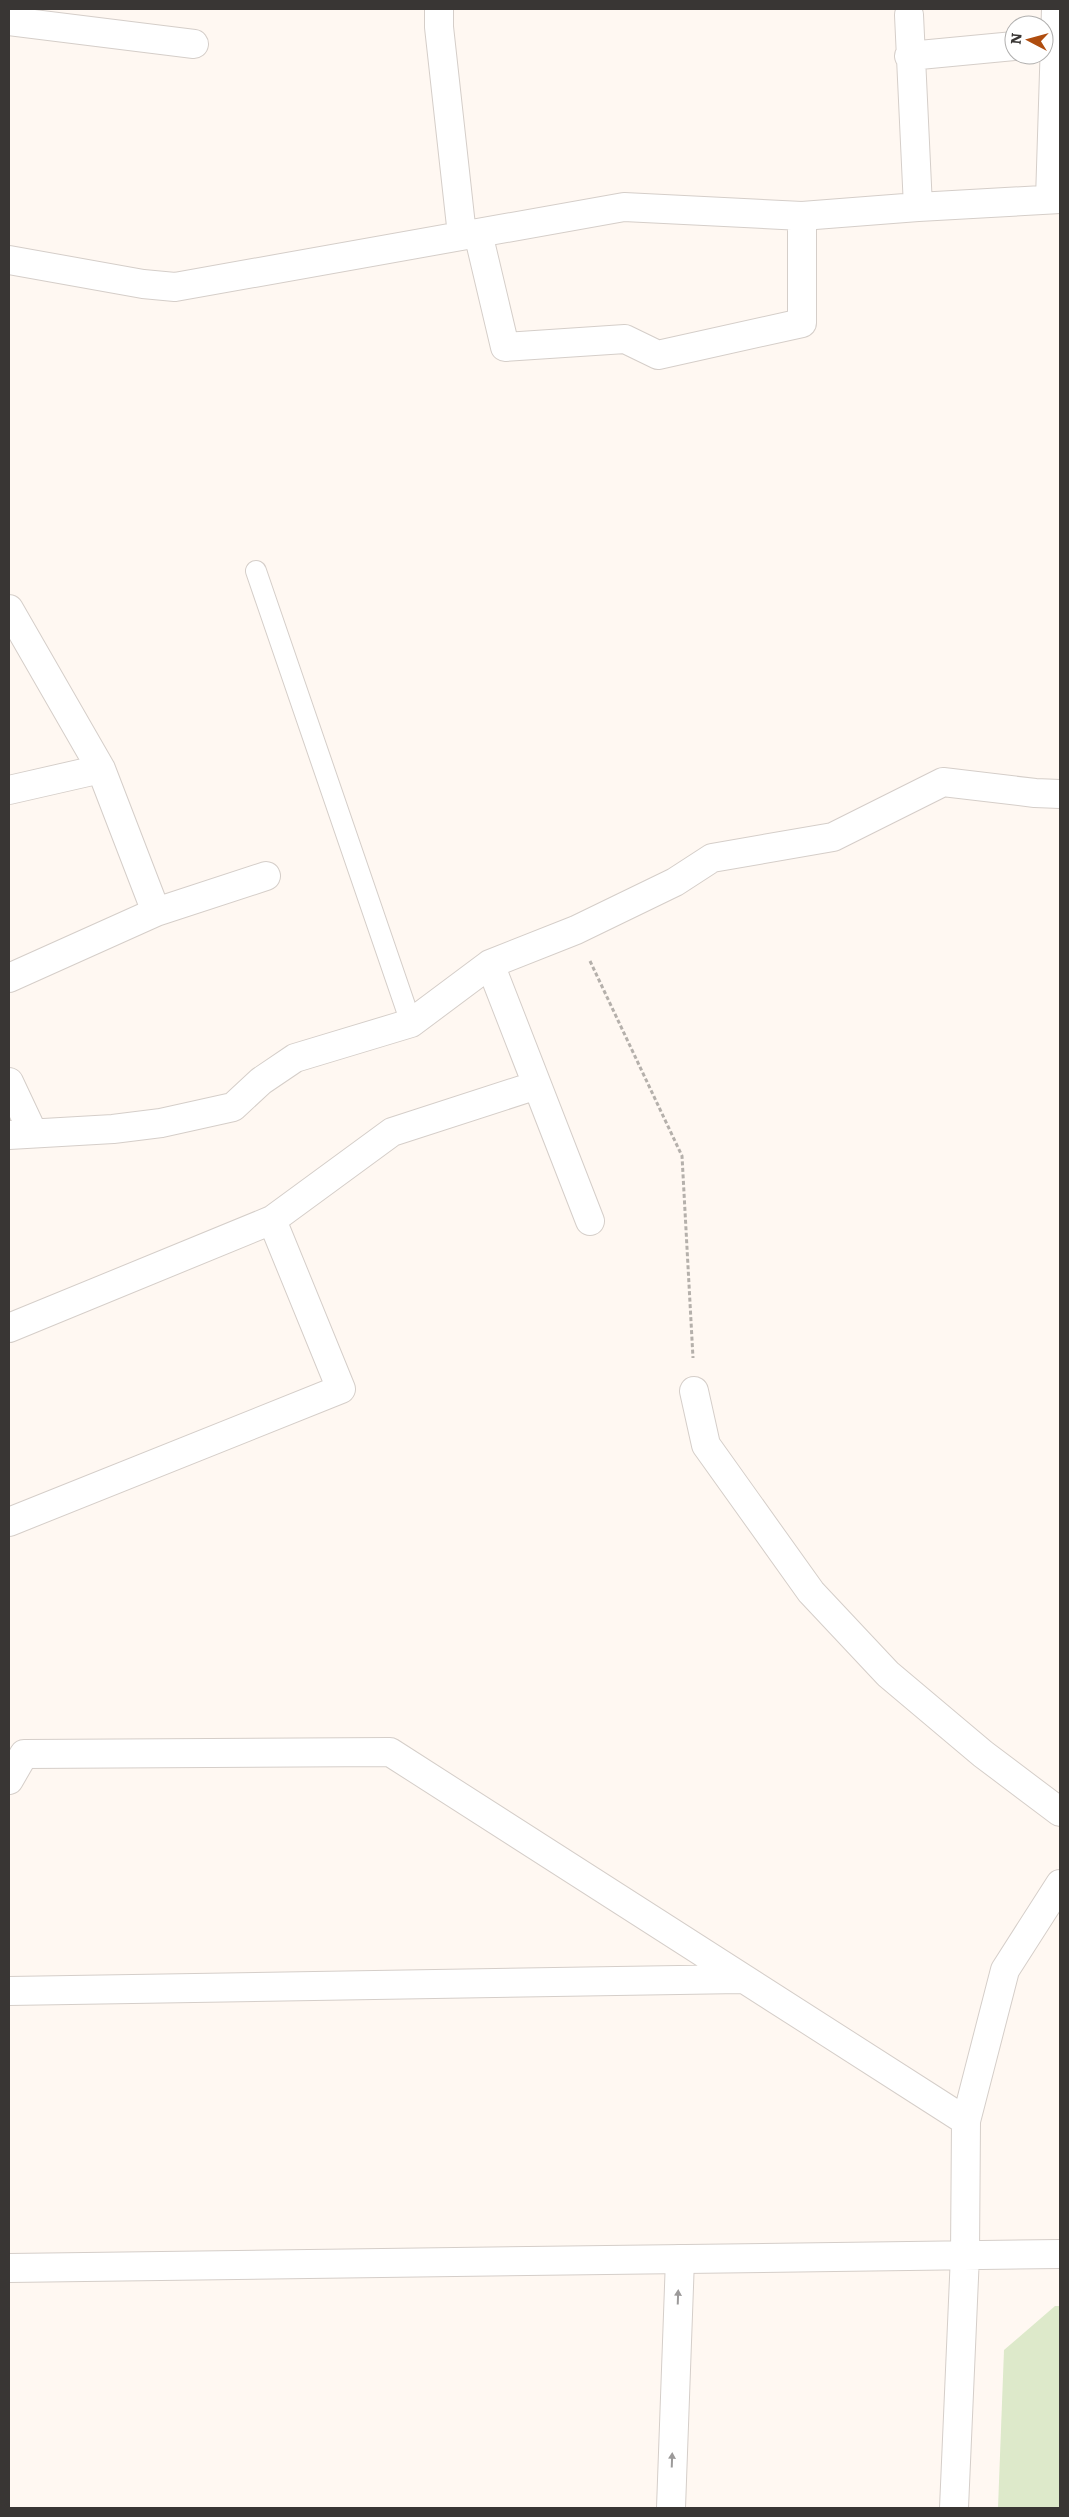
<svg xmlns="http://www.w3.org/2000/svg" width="1069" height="2517" viewBox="0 0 1069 2517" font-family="Literata,serif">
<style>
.green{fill:#dde9ca}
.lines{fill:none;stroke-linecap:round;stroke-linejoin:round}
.lane-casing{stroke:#d5cec9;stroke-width:22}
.street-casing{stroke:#d5cec9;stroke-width:30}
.secondary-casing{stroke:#d5cec9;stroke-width:30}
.path{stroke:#b5b0ab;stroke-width:3;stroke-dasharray:4 2.5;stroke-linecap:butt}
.lane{stroke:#fff;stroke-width:20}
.street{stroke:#fff;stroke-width:28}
.secondary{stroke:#fff;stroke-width:28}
.oneway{fill:#9c9a9a}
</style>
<rect width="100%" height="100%" fill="#fff8f2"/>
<!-- green -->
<path class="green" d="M1055 2306H1060V2508H998L1004 2350Z"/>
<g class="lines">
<!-- lane casing -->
<g class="lane-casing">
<path id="lane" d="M256 571 411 1023"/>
</g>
<!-- street casing -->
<g class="street-casing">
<path id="street" d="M439 9V27L462 235
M909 15 918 207
M9 21 194 44
M909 56 1014 46
M1050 199 1056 9
M478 233 505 347 625 339 658 355 802 323V216
M9 260 143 284 175 287 624 207 802 216 918 207 1060 199
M9 609 101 769 156 912
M9 790 101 769
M490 964 590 1221
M9 978 156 912 266 876
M9 1082 33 1133
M9 1135 113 1129 161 1123 233 1107 261 1081 295 1058 411 1023 490 964 576 930 675 882 712 858 833 837 943 782 1035 793 1060 794
M272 1220 392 1132 537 1085
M9 1328 272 1220 341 1389 9 1522
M694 1391 706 1445 811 1592 888 1674 983 1754 1060 1812
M9 1780 24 1754 390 1752 966 2121 965 2255
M9 1991 741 1979
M966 2121 1005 1970 1060 1884
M671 2508 680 2259"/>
</g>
<!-- secondary casing -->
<g class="secondary-casing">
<path id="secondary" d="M9 2268 1060 2254
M954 2508 965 2255"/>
</g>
<!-- path -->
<path class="path" d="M590 961 682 1156 693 1358"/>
<!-- lane -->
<use href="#lane" class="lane"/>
<!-- street -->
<use href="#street" class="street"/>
<!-- secondary -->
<use href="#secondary" class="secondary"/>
</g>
<!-- one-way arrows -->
<defs><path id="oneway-solid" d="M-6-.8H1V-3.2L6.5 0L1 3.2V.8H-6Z" transform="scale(1.25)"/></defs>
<g class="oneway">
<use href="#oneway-solid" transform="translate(678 2297) rotate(-88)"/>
<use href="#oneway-solid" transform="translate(672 2460) rotate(-88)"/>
</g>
<!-- border -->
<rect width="1069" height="2517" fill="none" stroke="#393634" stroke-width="20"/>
<!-- north arrow -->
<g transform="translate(1029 40) rotate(276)"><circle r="24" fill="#ffffff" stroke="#b0afae"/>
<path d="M0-4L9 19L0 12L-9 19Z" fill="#af4d0f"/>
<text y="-8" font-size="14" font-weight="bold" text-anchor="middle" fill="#393634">N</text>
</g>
</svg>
